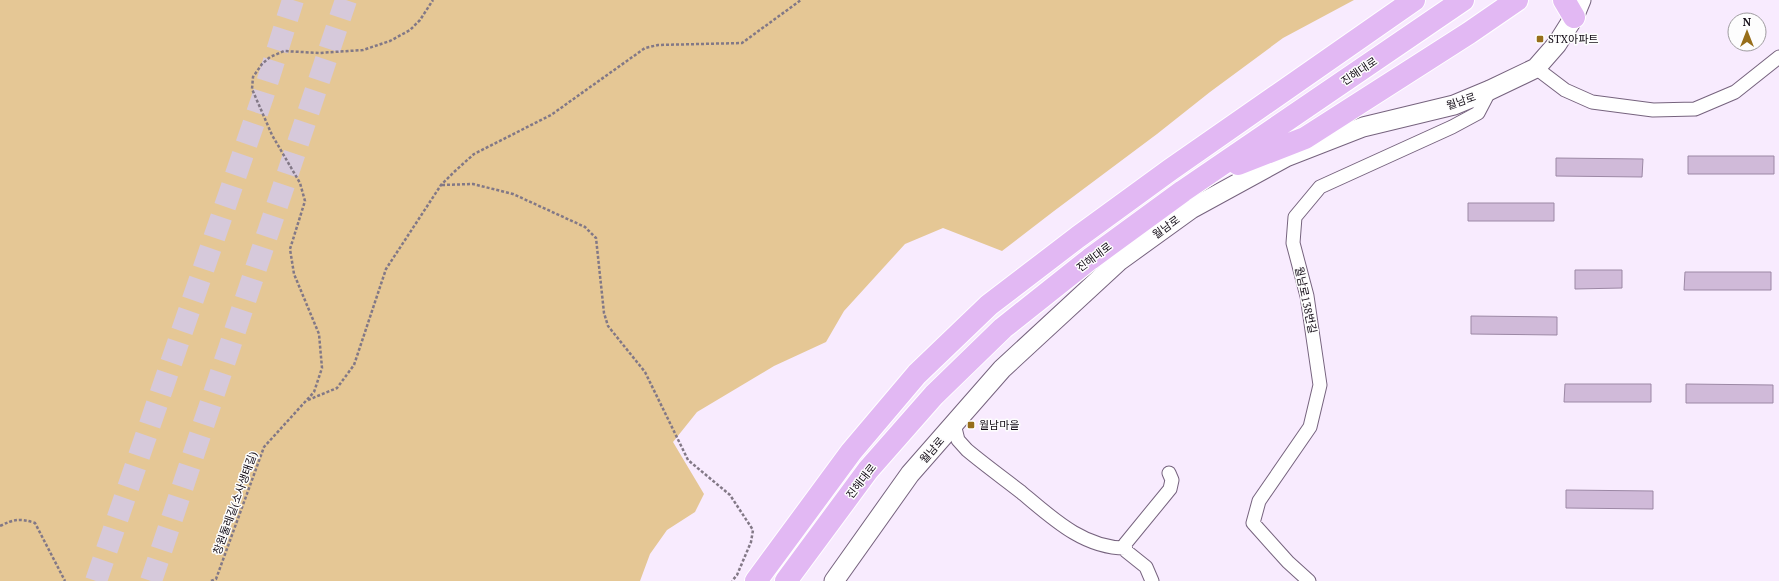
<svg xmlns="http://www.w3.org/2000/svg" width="1779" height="581" viewBox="0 0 1779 581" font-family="'PT Serif','Noto Sans KR',serif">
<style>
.green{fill:#e5c795}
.building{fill:#d0bad9;stroke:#9c88a5}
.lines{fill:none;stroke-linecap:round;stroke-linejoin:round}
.highway-tunnel{stroke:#d6c9db;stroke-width:22;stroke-dasharray:22 11;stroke-linecap:butt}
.street-casing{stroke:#76637e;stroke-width:15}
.secondary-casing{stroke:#76637e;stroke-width:21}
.highway-casing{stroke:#fff;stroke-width:24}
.path{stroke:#827886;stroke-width:2.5;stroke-dasharray:3 2;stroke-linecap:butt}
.street{stroke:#fff;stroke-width:13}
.secondary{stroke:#fff;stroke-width:19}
.highway{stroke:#e2b8f3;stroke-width:22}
.poi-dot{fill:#976e1a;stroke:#fdfdfd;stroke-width:1.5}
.labels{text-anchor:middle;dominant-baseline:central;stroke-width:3;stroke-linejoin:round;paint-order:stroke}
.poi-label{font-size:11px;fill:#120b15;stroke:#fdfdfd;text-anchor:start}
.street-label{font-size:11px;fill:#120b15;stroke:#fdfdfd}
</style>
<rect width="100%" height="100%" fill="#f8ebfe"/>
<!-- green -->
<path class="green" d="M0 0H1354L1283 38 1210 92 1157 134 1054 211 1002 251 943 228 905 244 844 311 826 342 774 366 697 412 673 442 704 494 695 512 667 530 650 554 640 581H0Z"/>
<!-- building -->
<path class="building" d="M1688 156H1774V174H1688Z
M1556 158 1643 159 1642 177 1556 176Z
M1468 203H1554V221H1468Z
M1575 270H1622V288L1575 289Z
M1685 272H1771V290H1684Z
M1471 316 1557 317V335L1471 334Z
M1565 384H1651V402H1564Z
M1686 384 1773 385V403H1686Z
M1566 490 1653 491V509L1566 508Z"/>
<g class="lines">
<!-- highway-tunnel -->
<path class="highway-tunnel" d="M96 581 263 96 293 0
M151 581 346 0"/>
<!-- street casing -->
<g class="street-casing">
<path id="street" d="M1536 68 1565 90 1592 102 1653 110 1695 109 1735 92 1779 57
M954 424 958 440 967 450C985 465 1003 478 1021 492 1051 517 1083 548 1125 548
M1152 581 1146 567 1126 551 1125 544 1170 489 1172 480 1169 473
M1309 581 1288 562 1253 523 1259 501 1310 427 1320 385 1307 296 1293 243 1295 217 1320 187 1452 127 1478 113 1490 90"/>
</g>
<!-- secondary casing -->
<g class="secondary-casing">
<path id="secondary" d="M834 581 910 474 1002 369 1119 261 1191 209 1286 157 1363 127 1454 105 1490 90 1536 68 1557 44 1574 17 1581 0"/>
</g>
<!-- highway casing -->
<g class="highway-casing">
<path id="highway" d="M1564 0 1574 17
M1238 164 1305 138 1469 33 1517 0
M756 581 851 452 917 374 989 305 1078 237 1170 170 1414 0
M786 581 868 470 934 395 1003 328 1090 259 1183 191 1463 0"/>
</g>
<!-- path -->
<path class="path" d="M442 185 473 184 513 194 585 227 596 238 604 313 608 326 645 372 688 460 730 495 753 530 751 542 737 575 732 581
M308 400 337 388 354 365 386 269 441 185 454 172 474 154 551 115 645 48 658 45 742 43 801 0
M0 526C14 519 20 518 35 523L65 581
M211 581 216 579 264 447 314 392 322 368 319 334 294 274 290 249 305 201 300 183 272 135 252 89 253 77 262 64 270 57 284 51 319 53 363 50 390 41 410 30 420 20 433 0"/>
<!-- street -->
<use href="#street" class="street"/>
<!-- secondary -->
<use href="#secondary" class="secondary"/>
<!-- highway -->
<use href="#highway" class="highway"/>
</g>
<!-- markers -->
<g class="poi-dot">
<rect x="1536" y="35" width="8" height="8" rx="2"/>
<rect x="967" y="421" width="8" height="8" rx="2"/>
</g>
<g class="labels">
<!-- poi labels -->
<g class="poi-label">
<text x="1548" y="39">STX아파트</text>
<text x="979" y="425">월남마을</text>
</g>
<!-- street labels -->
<g class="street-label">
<text transform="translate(1359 71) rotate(-34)">진해대로</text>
<text transform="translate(1461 101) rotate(-19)">월남로</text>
<text transform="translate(1166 227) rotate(-36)">월남로</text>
<text transform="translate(1094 257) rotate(-37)">진해대로</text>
<text transform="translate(1306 300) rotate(78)">월남로138번길</text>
<text transform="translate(932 450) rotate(-49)">월남로</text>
<text transform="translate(861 481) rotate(-52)">진해대로</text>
<text transform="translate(235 503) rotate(-70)">창원둘레길(소사생태길)</text>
</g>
</g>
<!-- north arrow -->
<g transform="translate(1747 32)"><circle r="19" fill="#fdfdfd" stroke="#9f9ca0"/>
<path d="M0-3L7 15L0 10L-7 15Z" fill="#976e1a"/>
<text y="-6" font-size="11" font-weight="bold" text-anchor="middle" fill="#120b15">N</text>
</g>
</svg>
